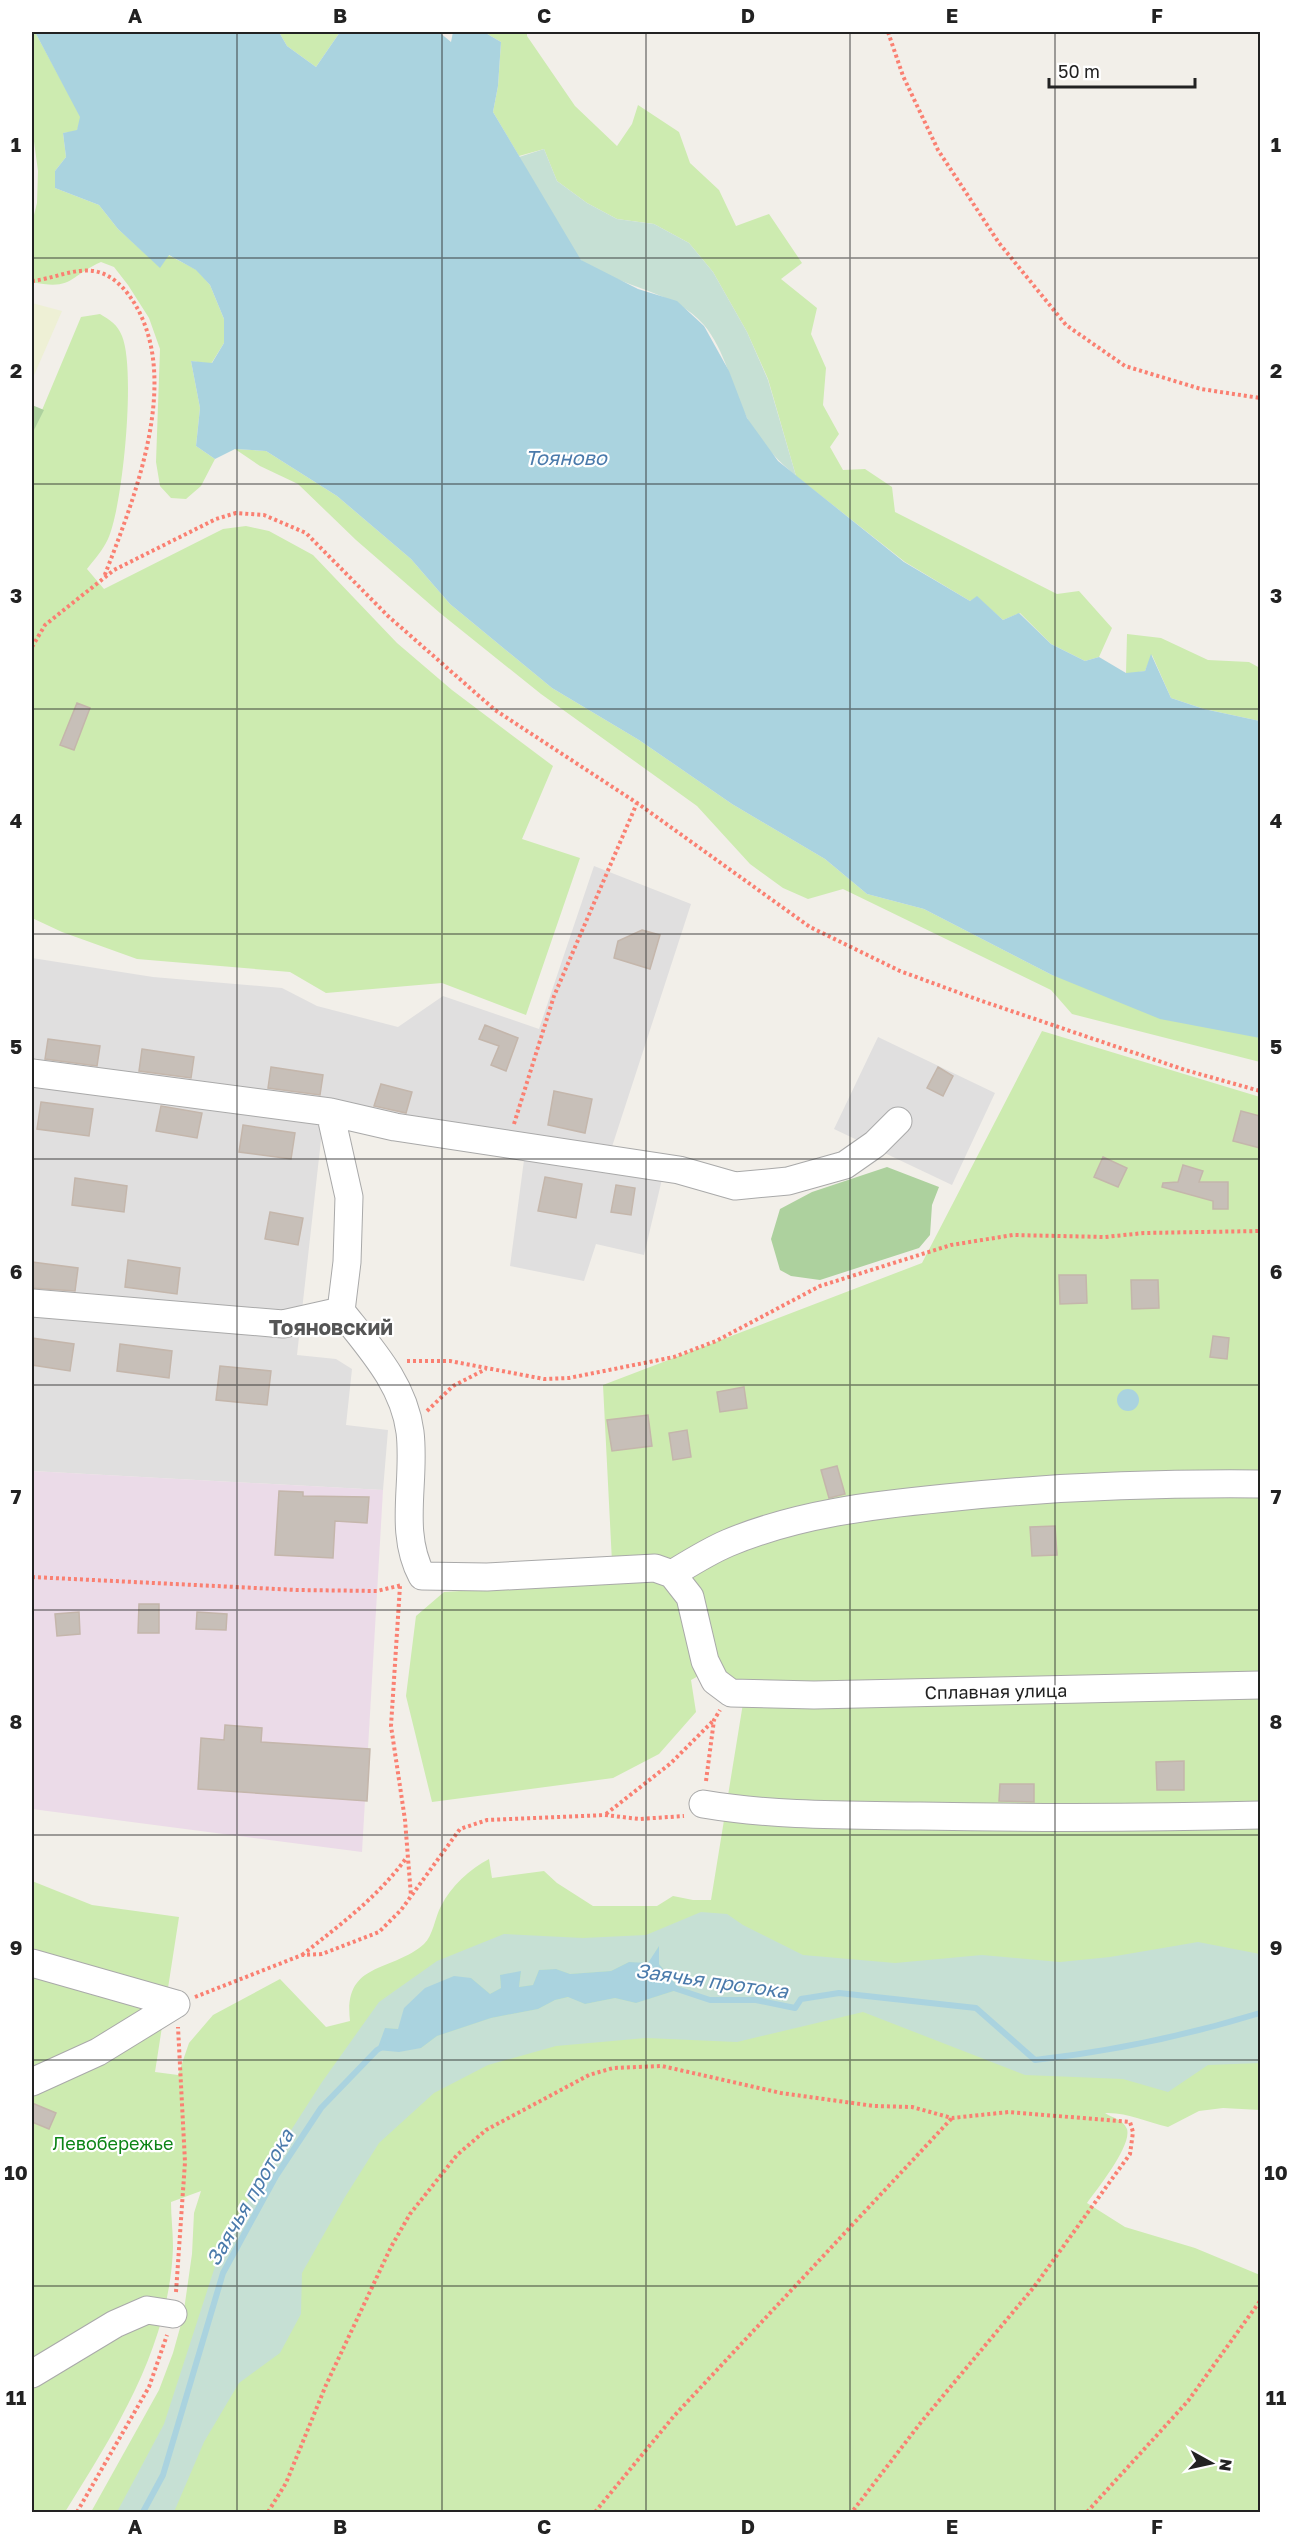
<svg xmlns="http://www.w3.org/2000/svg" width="1292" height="2544" viewBox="0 0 1292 2544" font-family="'Golos Text',sans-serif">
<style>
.residential{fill:#e0dfdf}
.industrial{fill:#ebdbe8}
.farmland{fill:#eef0d5}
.grass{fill:#cdebb0}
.forest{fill:#add19e}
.wetland{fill:#c6e0d4;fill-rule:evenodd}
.water{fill:#aad3df}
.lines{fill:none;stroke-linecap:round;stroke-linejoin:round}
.stream{stroke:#aad3df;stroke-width:6}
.building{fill:#c7bfb8;stroke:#c4b6ab;stroke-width:1.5}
.minor-casing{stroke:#a9a9a9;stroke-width:29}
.path{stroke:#fa8072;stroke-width:4;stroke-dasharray:3 3;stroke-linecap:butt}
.minor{stroke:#fff;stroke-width:27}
.grid{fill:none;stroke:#222;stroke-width:1.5;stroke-opacity:0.55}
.labels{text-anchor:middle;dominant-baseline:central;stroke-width:4.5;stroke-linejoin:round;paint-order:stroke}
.street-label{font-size:18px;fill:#222;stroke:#fff}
.park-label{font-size:18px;fill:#0c8416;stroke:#fff}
.water-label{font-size:20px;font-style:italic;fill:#4a7aab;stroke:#fff}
.quarter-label{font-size:21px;font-weight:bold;fill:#555;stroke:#fff}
.neatline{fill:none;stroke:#222;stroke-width:2}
.grid-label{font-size:20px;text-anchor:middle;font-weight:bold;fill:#222}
</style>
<rect width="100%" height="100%" fill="#f2efe9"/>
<!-- residential -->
<path class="residential" d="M594 866 691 904 608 1159 663 1175 644 1255 596 1244 584 1281 510 1266 524 1160 323 1122 297 1355 336 1359 352 1369 346 1425 388 1430 383 1490 32 1471V958L153 977 282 988 317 1006 398 1027 443 996 539 1029Z
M878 1037 995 1093 952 1185 834 1129Z"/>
<!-- industrial -->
<path class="industrial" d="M32 1471 383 1490 362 1852 32 1809Z"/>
<!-- farmland -->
<path class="farmland" d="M32 303 62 311 32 380Z"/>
<!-- grass -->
<path class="grass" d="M32 32H35L81 117 77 131 63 133 66 157 55 171V188L99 205 118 229 160 267 168 255 197 270 210 285 224 319V343L211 364 191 361 200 408 196 446 215 459 201 486 186 499 171 498 160 486 156 462 160 349 149 318 128 285 114 267 101 262C69 276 73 291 32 282V223L37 203 38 171 32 127Z
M279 32H340L316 67 287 46Z
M484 32H527V36L575 106 617 146 632 124 638 105 679 132 690 163 719 190 736 226 769 214 802 263 781 279 817 308 811 334 826 368 823 405 839 434 830 447 843 470 865 469 892 487 895 512 1057 594 1079 591 1112 628 1099 657 1085 661 1051 644 1020 613 1003 620 977 597 970 601 905 562 796 476 768 379 747 332 713 272 689 243 654 224 617 219 587 203 557 181 544 149 519 156 493 112 498 86 501 42Z
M100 314C110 320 117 324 122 336 136 369 123 506 108 539 103 550 94 560 87 569L104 589 223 529 246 526 269 531 313 555 397 643 452 690 553 766 522 839 580 858 526 1015 442 983 326 993 290 972 137 959 62 932 32 918V434L81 317Z
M235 449 266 451 337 496 411 559 450 604 552 688 639 740 732 804 825 859 867 894 924 909 1052 975 1260 1038V1062L1072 1014 1051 990 843 889 808 899 783 888 750 864 697 806 541 694 440 613 356 540 298 484 260 466Z
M1127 634 1161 638 1208 660 1249 662 1260 668V721L1204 709 1171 698 1152 655 1145 671 1126 674Z
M1042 1031 1260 1097V2110L1223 2108 1199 2111 1168 2127C1146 2122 1127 2112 1105 2113 1112 2118 1123 2119 1127 2129 1132 2146 1097 2189 1087 2203L1125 2227 1195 2248 1260 2275V2512H91L159 2390 173 2353 183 2317 192 2254 194 2213 201 2191 171 2202C171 2217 173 2232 173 2247 170 2346 115 2432 65 2512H32V1881L92 1905 179 1917 155 2072 178 2075 189 2043 213 2015 280 1979 326 2027 350 2021C343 1961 391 1973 424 1944 433 1936 435 1917 441 1906 451 1886 470 1869 489 1859L492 1878 544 1871 557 1883 593 1906H657L673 1896 693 1900H711L745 1691 715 1667 691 1680 696 1712 659 1754 613 1778 432 1802 406 1696 416 1616 444 1592 613 1582 603 1385 922 1263Z"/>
<!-- forest -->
<path class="forest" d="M32 405 44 410 32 434Z
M887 1167 939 1187 932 1205 930 1235 919 1248 820 1280 791 1276 780 1270 771 1239 780 1209 812 1192Z"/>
<!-- wetland -->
<path class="wetland" d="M544 149 557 181 587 203 617 219 654 224 689 243 713 272 747 332 768 380 796 476C777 460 756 438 746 416 732 387 725 350 704 325 675 291 622 288 583 262 572 254 530 174 519 157Z
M701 1912 727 1914 743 1925 803 1955 895 1963 982 1955 1060 1962 1110 1957 1198 1942 1260 1954V2063L1208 2065 1168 2092 1123 2079 1025 2075 863 2012 737 2042 646 2038 556 2046 488 2065 434 2093 379 2143 345 2197 302 2273 301 2314 280 2353 239 2383 204 2442 174 2512H117L164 2424 220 2251 261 2177 322 2082 379 2002 437 1961 504 1934 583 1938 646 1935ZM658 1947 659 1964 680 1989 636 2003 615 1998 585 2004 569 1997 555 2000 538 2009 491 2018 437 2036 421 2048 385 2028 398 2029 471 1978 490 1994 501 1988 500 1975 521 1972 519 1987 533 1985 539 1970 556 1969 570 1974 611 1971 629 1962 649 1964Z"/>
<!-- water -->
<path class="water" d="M35 32H279L287 46 316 67 340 32H439L451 42 453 32H484L501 42 498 86 493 112 581 260 638 289 677 301 704 326 729 371 747 418 778 461 904 562 970 601 977 596 1003 620 1019 613 1051 644 1085 661 1099 657 1126 673 1145 671 1151 654 1171 698 1204 709 1260 721V1038L1160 1019 1052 975 924 909 867 894 825 859 732 804 639 740 552 688 450 604 411 559 337 496 266 451 235 449 215 459 196 446 200 408 191 361 212 363 224 343V319L210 285 196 270 169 255 160 268 118 229 99 205 55 188V171L66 157 63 133 77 130 80 117Z
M1117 1400a11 11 0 1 1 22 0a11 11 0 1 1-22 0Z
M659 1946V1964L680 1989 636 2003 615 1998 585 2004 568 1997 555 2000 538 2009 491 2018 437 2036 421 2048 399 2052 377 2050 385 2028 398 2029 404 2008 425 1988 454 1976 471 1978 490 1994 501 1988 500 1975 521 1971 519 1987 533 1985 539 1970 556 1969 570 1974 611 1971 629 1962 648 1963Z"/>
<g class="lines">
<!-- stream -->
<path class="stream" d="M674 1988 710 2000H756L795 2008 801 1999 839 1993 976 2008 1035 2060C1114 2051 1185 2036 1260 2013
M143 2512 163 2475 223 2273 276 2176 321 2108 377 2050 384 2046"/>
</g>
<!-- building -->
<path class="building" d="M77 703 90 708 74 750 60 745Z
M642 930 660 935 650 969 614 958 618 941Z
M485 1025 518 1038 506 1071 491 1065 499 1046 479 1039Z
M48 1039 100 1046 97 1066 45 1059Z
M142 1049 194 1057 191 1078 139 1071Z
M271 1067 323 1075 320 1095 268 1088Z
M938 1067 953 1076 943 1096 927 1088Z
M381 1084 412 1092 406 1113 374 1106Z
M554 1091 592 1099 585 1133 548 1125Z
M41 1102 93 1109 89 1136 37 1129Z
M161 1106 202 1113 197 1138 156 1131Z
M1241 1111 1260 1116V1148L1233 1141Z
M243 1125 295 1133 291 1159 239 1152Z
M1103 1157 1127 1168 1118 1187 1094 1177Z
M1183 1165 1203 1171 1199 1182H1228V1209H1213V1201L1162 1187 1163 1183 1178 1182Z
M545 1177 582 1184 576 1218 538 1211Z
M75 1178 127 1186 124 1212 72 1205Z
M616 1185 635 1188 631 1215 611 1212Z
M270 1212 303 1218 298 1245 265 1239Z
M128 1260 180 1268 177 1294 125 1287Z
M32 1262 78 1268 75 1291 32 1288Z
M1059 1275H1086L1087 1303 1060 1304Z
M1131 1280H1158L1159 1308 1132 1309Z
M1213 1336 1229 1338 1227 1359 1210 1357Z
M32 1338 74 1344 70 1371 32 1365Z
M120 1344 172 1351 169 1378 117 1371Z
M220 1366 271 1371 267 1405 216 1400Z
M744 1387 747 1408 720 1412 717 1392Z
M648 1415 652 1446 612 1451 607 1420Z
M687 1430 691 1457 673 1460 669 1433Z
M837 1466 845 1494 829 1498 821 1470Z
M279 1491 303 1492V1496L369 1497 367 1523 335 1521 333 1558 275 1555Z
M1055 1526 1057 1555 1032 1556 1030 1527Z
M139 1604H159V1633H138Z
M79 1612 80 1634 57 1636 55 1614Z
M197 1612 227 1614 226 1630 196 1629Z
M225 1725 262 1728 261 1742 370 1749 367 1801 198 1789 201 1738 224 1740Z
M1184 1761V1790H1157L1156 1762Z
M1000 1784H1034V1802L999 1801Z
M32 2103 56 2113 49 2129 32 2122Z"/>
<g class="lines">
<!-- minor casing -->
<g class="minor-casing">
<path id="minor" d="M32 1073 330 1112 349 1197 347 1262 341 1311C370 1348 404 1384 410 1432 416 1481 398 1531 422 1576L487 1577 655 1568 672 1574 690 1597 705 1661 715 1681 731 1693 814 1695 1260 1685
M330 1112 395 1127 679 1170 735 1186 788 1181 845 1165 875 1144 898 1121
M32 1303 283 1324 341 1311
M672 1574C690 1563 709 1551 728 1543 797 1514 873 1505 946 1498 1051 1487 1155 1483 1260 1484
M703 1804C773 1816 848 1815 920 1816 1034 1818 1147 1818 1260 1815
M32 1963 176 2004
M32 2082 98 2052 176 2004
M32 2374 115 2324 147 2310 173 2314"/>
</g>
<!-- path -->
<path class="path" d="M888 32 903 76 938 150 999 243 1066 325 1125 366 1201 389 1260 398
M32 281C52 279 74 268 94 271 111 274 124 287 133 301 183 379 134 499 104 577
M32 647 45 625 114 570 216 519 236 513 264 515 306 533 388 616 495 710 637 803 810 927 900 971 976 999 1185 1070 1260 1091
M514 1124 554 996 637 803
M407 1361H450L544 1379 569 1378 674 1357 716 1341 820 1286 951 1245 1013 1235 1105 1237 1144 1233 1260 1231
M427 1411 453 1386 486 1369
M32 1577 297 1590 377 1591 402 1585
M400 1586 391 1726 405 1820 411 1896
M706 1781 714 1720 720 1710
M606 1814 671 1763 713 1721
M302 1955C341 1924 378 1897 407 1857
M195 1997 302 1955 322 1954 379 1932 401 1910 460 1829 487 1820 605 1815 639 1819 684 1816
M176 2292 185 2162 178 2027
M77 2512 149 2387 167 2335
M268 2512 286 2483 326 2385 391 2247 410 2214 457 2155 486 2130 589 2075 613 2068 662 2066 781 2093 874 2106 912 2107 952 2118 1009 2112 1130 2122 1133 2132 1130 2154 1034 2287 922 2421 852 2512
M595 2512 674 2416 952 2118
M1087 2512 1188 2401 1260 2301"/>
<!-- minor -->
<use href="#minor" class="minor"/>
</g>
<!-- grid -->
<path class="grid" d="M237 32V2512M442 32V2512M646 32V2512M850 32V2512M1055 32V2512M32 258H1260M32 484H1260M32 709H1260M32 934H1260M32 1159H1260M32 1385H1260M32 1610H1260M32 1835H1260M32 2060H1260M32 2286H1260"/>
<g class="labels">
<!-- street labels -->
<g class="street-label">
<text transform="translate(996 1691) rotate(-1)">Сплавная улица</text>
</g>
<!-- park labels -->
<g class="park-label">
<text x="113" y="2143">Левобережье</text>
</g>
<!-- water labels -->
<g class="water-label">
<text x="566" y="457">Тояново</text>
<text transform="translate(712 1980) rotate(8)">Заячья протока</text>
<text transform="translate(249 2197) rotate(-60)">Заячья протока</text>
</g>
<!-- quarter labels -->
<g class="quarter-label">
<text x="331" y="1327">Тояновский</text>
</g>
</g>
<!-- border -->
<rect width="1292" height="2544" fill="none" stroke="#ffffff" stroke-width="66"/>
<!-- north arrow -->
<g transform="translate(1211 2463) rotate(98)" stroke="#ffffff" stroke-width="4.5" paint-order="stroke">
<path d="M0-4.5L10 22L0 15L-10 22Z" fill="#222222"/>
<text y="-9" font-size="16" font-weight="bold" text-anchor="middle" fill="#222222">N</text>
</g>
<!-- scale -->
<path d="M1049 78v9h146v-9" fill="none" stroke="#222222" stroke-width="3"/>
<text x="1058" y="78" font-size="18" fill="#222222" stroke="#ffffff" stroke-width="4.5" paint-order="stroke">50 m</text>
<rect x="33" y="33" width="1226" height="2478" class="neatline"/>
<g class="grid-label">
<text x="135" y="23">A</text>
<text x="340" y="23">B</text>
<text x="544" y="23">C</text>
<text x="748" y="23">D</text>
<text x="952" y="23">E</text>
<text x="1157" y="23">F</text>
<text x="16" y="152">1</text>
<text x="1276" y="152">1</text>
<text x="16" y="378">2</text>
<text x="1276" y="378">2</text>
<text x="16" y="603">3</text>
<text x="1276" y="603">3</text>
<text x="16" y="828">4</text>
<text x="1276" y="828">4</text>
<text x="16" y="1054">5</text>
<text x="1276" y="1054">5</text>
<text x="16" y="1279">6</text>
<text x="1276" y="1279">6</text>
<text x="16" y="1504">7</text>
<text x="1276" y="1504">7</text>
<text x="16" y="1729">8</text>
<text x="1276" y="1729">8</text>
<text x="16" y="1955">9</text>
<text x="1276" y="1955">9</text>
<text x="16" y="2180">10</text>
<text x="1276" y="2180">10</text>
<text x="16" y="2405">11</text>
<text x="1276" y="2405">11</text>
<text x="135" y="2534">A</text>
<text x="340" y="2534">B</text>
<text x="544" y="2534">C</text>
<text x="748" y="2534">D</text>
<text x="952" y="2534">E</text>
<text x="1157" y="2534">F</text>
</g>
</svg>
